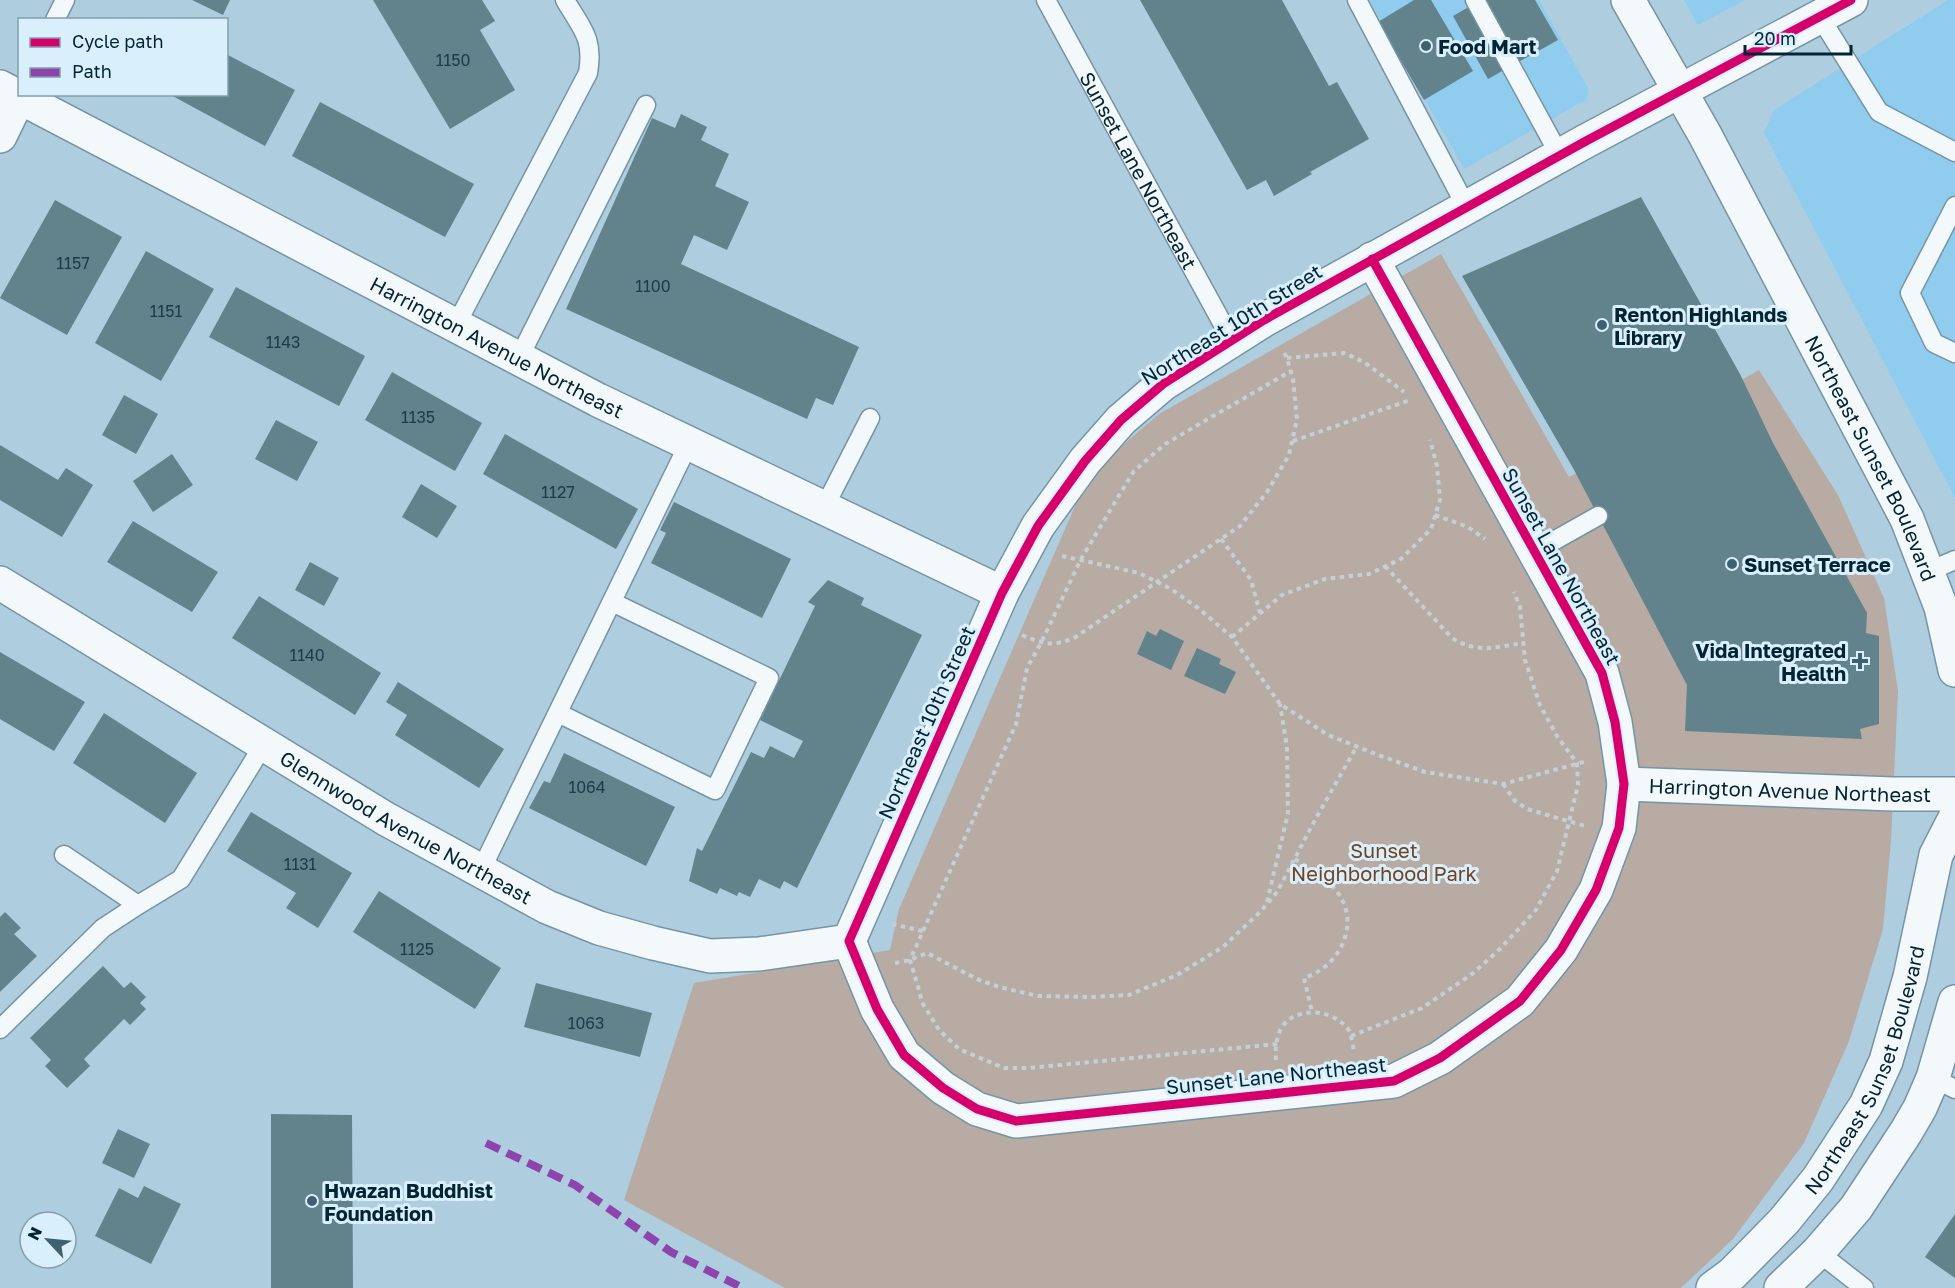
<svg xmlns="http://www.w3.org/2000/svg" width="1955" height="1288" viewBox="0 0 1955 1288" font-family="'Golos Text',sans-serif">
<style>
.built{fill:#8fcced}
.green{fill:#b7aba3}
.building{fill:#62828c}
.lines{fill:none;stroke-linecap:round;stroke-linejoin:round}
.lane-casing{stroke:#7694a4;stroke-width:21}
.street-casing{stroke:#7694a4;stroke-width:36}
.primary-casing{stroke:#7694a4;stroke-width:36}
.path{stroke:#c5d0d5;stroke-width:4;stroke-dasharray:4.5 4.5;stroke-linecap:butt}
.lane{stroke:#f3f8fa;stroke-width:18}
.street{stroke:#f3f8fa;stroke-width:33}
.primary{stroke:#f3f8fa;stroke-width:33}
.quiet{stroke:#8e44ad;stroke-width:8;stroke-dasharray:15 8;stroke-linecap:butt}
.cycleway-casing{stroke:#daeffc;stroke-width:13}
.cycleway{stroke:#d6006c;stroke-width:9}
.poi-dot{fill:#3f6070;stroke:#daeffc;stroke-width:2}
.labels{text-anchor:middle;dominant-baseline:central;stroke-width:6;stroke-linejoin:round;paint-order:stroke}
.number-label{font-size:16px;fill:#1b3c49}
.poi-label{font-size:20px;font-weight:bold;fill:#032433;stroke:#daeffc;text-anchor:start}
.street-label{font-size:20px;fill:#032433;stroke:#daeffc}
.park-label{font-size:20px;fill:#72421f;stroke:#daeffc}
</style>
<rect width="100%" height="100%" fill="#aecee0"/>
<!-- built -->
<path class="built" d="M1369 0H1539L1588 88V94L1585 100 1464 169Z
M1684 0H1745L1698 25Z
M1948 0H1955V498L1764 133 1774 110Z"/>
<!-- green -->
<path class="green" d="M1441 254 1569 477 1759 370 1838 495 1884 598 1898 691 1891 841 1883 929 1849 1041 1804 1143 1733 1239 1681 1288H785L624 1200 694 983 890 950 899 909 1076 504 1110 456 1159 414Z"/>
<!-- building -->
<path class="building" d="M192 0H230L223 15Z
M373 0H482L495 21 480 30 515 90 450 129Z
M1140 0H1282L1329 86 1337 82 1369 139 1310 172 1312 174 1274 196 1266 180 1247 190Z
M1414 0H1431L1473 71 1424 100 1378 22Z
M1481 0H1535L1558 40 1488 79 1453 16Z
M226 54 295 90 265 146 169 94H226Z
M320 102 474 184 445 237 292 156Z
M681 114 707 127 701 140 729 154 715 186 749 202 727 250 694 235 681 264 859 347 833 405 816 398 807 419 566 309 652 118 675 128Z
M1641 197 1740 374 1773 443 1867 613 1866 633 1879 636V724L1860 729 1862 739 1685 731 1687 685 1573 468 1462 276Z
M55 200 122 237 67 335 0 298Z
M146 251 214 289 161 381 95 343Z
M236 287 365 356 339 406 209 337Z
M392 372 482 423 455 471 365 420Z
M124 395 158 414 136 454 102 435Z
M276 420 318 442 297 481 255 459Z
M505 434 638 509 616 549 483 474Z
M0 445 58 480 66 468 93 485 62 537 0 500Z
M172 454 193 485 153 512 133 481Z
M421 484 457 506 437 538 402 517Z
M674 502 791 559 762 618 651 563 666 533 660 530Z
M133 521 218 572 192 612 107 562Z
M310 562 339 578 324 606 295 590Z
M828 580 864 598 861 605 922 635 797 888 784 881 780 889 759 879 750 897 739 892 737 896 720 888 717 894 689 881 697 848 702 851 751 752 764 758 770 746 794 758 803 741 760 720 815 606 808 602Z
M259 596 381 673 355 715 232 638Z
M1160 629 1184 641 1171 670 1137 654 1147 631 1156 636Z
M1197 648 1221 659 1219 664 1236 672 1225 694 1184 676Z
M0 652 85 702 54 751 0 719Z
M398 682 504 749 479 788 395 735 407 715 386 702Z
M104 713 197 773 165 823 73 763Z
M564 753 675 807 646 866 529 808 544 781 550 783Z
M251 812 352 873 318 928 286 908 296 893 227 851Z
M379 891 501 968 475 1009 353 932Z
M5 912 21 928 14 934 37 956 0 992V917Z
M103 966 124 988 131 982 146 997 140 1003 146 1009 130 1025 124 1019 84 1059 90 1066 67 1088 45 1066 51 1060 30 1038Z
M536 983 652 1013 640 1057 524 1027Z
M271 1114 352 1115 353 1288H271Z
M118 1129 150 1144 134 1178 102 1163Z
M144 1186 181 1204 151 1264 95 1236 119 1188 138 1198Z
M1955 1214V1278L1925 1257Z"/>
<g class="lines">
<!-- lane casing -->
<g class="lane-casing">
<g id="lane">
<path id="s1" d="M1046 0 1232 341"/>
<path d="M1357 0 1467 208"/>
<path d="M1475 0 1560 156"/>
<path d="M1820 17 1879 112 1955 152"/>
<path d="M55 20 65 0"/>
<path d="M1955 206 1910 293 1934 343 1955 353"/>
<path d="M456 325 588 73C594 38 582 29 565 0"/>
<path d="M519 358 646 105"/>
<path d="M824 508 870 418"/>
<path d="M1534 552 1598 516"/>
<path d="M1927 572 1955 560"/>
<path d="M558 713 715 790 769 678 612 602"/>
<path d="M64 855 138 905 181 879 264 744"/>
<path d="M481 870 689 443"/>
<path d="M0 1029 103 928 138 905"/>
<path d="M1933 1078 1955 1089"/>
<path d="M1818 1252 1864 1288"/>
</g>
</g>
<!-- street casing -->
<g class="street-casing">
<g id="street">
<path id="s2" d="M0 87 598 400 1002 593"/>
<path d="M0 136 19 97"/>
<path id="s3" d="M0 583 386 819 547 907 599 928 653 943 710 956 759 954 849 941"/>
<path id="s4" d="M1624 784 1893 794H1955"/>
<path d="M849 941 877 1009 904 1055 943 1088 977 1109 1016 1121 1394 1081 1440 1058 1520 1001 1561 950 1596 890 1619 828 1624 784 1615 722 1602 673 1372 259"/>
<path d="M849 941 1002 593 1038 526 1085 461 1121 420 1163 384 1264 320 1586 141 1851 0"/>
</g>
</g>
<!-- primary casing -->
<g class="primary-casing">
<g id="primary">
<path id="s5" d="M1628 0 1705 135 1907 519 1941 607 1955 670"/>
<path id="s6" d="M1713 1288 1732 1274 1784 1221 1818 1179 1866 1105 1886 1061 1910 977 1936 855 1955 818"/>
<path d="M1781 1288 1818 1252 1856 1208 1906 1132 1920 1108 1933 1078 1955 1002"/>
</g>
</g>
<!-- path -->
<path class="path" d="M1287 358 1344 353 1364 362 1404 392
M1293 441 1410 400
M1435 515 1468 527 1485 539
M1221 539 1251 580 1260 613
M1062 556 1139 573 1171 589 1198 608 1232 637 1280 704 1328 735 1373 753 1425 772 1503 784 1587 761
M1385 566 1452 638C1478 654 1495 647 1524 643
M1022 635C1043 644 1052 647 1074 638L1240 526 1267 492 1289 455 1297 419 1293 379 1287 358 1282 349
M1232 637 1282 595 1325 579 1369 574 1401 559 1431 529 1440 500 1437 466 1430 440
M1503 784 1515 801 1527 809 1585 826
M1295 859C1310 869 1327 878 1338 893 1361 925 1339 967 1304 978L1312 1012
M1267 902 1288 813 1287 747 1280 704
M892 924 923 931
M895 963 910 960 927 953 977 979 999 987 1038 996 1091 997 1129 995 1177 975 1223 947 1260 912 1277 892 1315 820 1357 746
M1351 1036 1422 1008 1472 974 1500 949 1536 910 1557 871 1578 785 1577 763 1557 736 1540 705 1525 660 1520 607 1514 592
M1277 1044 1029 1068H1004L959 1049 939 1030 923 1004 910 960 1016 724 1027 668 1041 643 1081 559 1121 492 1134 471 1165 444 1291 371
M1276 1060C1275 1049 1276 1037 1282 1027 1294 1009 1322 1009 1338 1020 1342 1023 1346 1025 1348 1029 1352 1036 1353 1045 1354 1052"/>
<!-- lane -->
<use href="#lane" class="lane"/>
<!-- street -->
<use href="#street" class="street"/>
<!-- primary -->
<use href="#primary" class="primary"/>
<!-- quiet -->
<path class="quiet" d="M486 1143 575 1185 671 1252 743 1288"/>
<!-- cycleway casing -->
<g class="cycleway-casing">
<path id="cycleway" d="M1372 259 1602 673 1615 722 1624 784 1619 828 1596 890 1561 950 1520 1001 1440 1058 1394 1081 1016 1121 977 1109 943 1088 904 1055 877 1009 849 941 1002 593 1038 526 1085 461 1121 420 1163 384 1264 320 1586 141 1851 0"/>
</g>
<!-- cycleway -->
<use href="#cycleway" class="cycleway"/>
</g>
<!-- markers -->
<g class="poi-dot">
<circle cx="1426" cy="46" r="6"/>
<circle cx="1602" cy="325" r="6"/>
<circle cx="1732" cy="564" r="6"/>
<path d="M1857 652h6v6h6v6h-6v6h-6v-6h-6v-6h6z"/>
<circle cx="312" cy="1201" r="6"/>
</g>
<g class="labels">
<!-- number labels -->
<g class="number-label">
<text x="453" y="60">1150</text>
<text x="73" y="263">1157</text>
<text x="653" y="286">1100</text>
<text x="166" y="311">1151</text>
<text x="283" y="342">1143</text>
<text x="418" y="417">1135</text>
<text x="558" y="492">1127</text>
<text x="307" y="655">1140</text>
<text x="587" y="787">1064</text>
<text x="300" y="864">1131</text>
<text x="417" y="949">1125</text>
<text x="586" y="1023">1063</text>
</g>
<!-- poi labels -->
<g class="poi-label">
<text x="1438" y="46">Food Mart</text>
<text x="1614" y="314">Renton Highlands<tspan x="1614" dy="23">Library</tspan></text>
<text x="1744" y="564">Sunset Terrace</text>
<text x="1846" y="650" text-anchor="end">Vida Integrated<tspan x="1846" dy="23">Health</tspan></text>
<text x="324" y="1190">Hwazan Buddhist<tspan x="324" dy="23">Foundation</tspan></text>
</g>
<!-- street labels -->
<g class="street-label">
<text stroke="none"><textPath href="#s1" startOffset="194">Sunset Lane Northeast</textPath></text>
<text transform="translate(1231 324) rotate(-32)">Northeast 10th Street</text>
<text stroke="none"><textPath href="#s2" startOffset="561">Harrington Avenue Northeast</textPath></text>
<text stroke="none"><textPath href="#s5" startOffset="519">Northeast Sunset Boulevard</textPath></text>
<text transform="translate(1562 566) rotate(61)">Sunset Lane Northeast</text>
<text transform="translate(926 722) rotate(-66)">Northeast 10th Street</text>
<text stroke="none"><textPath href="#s4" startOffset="166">Harrington Avenue Northeast</textPath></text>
<text stroke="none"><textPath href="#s3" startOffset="474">Glennwood Avenue Northeast</textPath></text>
<text stroke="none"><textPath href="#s6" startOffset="272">Northeast Sunset Boulevard</textPath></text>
<text transform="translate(1276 1075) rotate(-6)">Sunset Lane Northeast</text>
</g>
<!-- park labels -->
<g class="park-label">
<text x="1384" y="850">Sunset<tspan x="1384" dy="23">Neighborhood Park</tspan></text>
</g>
</g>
<!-- legend -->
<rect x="18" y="18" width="210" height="78" fill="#daeffc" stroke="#849eac" stroke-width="1.5"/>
<rect x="30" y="38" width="30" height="9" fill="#d6006c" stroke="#849eac" stroke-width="1.5"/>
<text x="72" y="48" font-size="18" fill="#032433">Cycle path</text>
<rect x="30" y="68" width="30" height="9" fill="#8e44ad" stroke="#849eac" stroke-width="1.5"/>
<text x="72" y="78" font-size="18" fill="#032433">Path</text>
<!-- north arrow -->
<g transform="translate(48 1240) rotate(296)"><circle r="28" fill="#daeffc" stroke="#849eac" stroke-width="1.5"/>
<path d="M0-4.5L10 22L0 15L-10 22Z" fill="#3f6070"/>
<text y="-9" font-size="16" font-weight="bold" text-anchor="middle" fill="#032433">N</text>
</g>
<!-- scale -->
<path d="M1745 45v9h106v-9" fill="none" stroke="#032433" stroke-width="3"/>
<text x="1754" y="45" font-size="18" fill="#032433" stroke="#daeffc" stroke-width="4.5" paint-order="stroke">20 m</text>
</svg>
